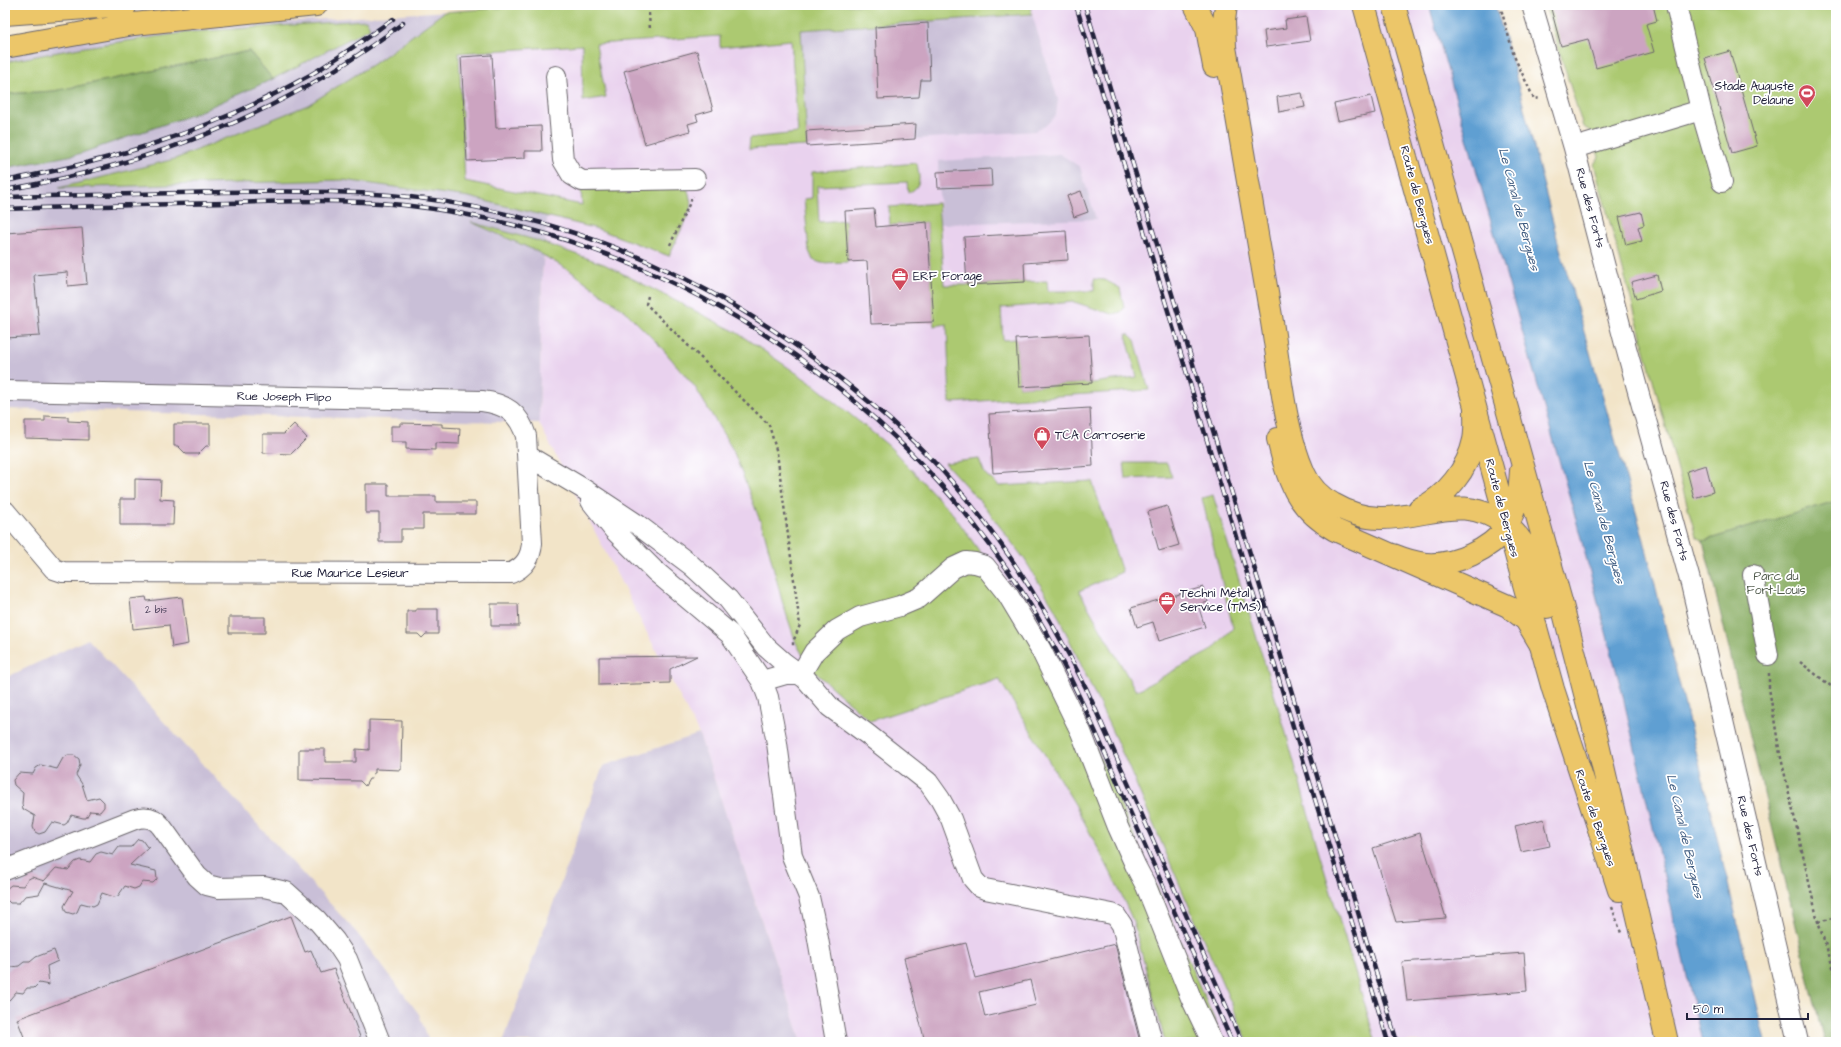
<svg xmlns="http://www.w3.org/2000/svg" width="1841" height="1047" viewBox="0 0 1841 1047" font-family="'Architects Daughter',sans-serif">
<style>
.built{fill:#e9d2ee}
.industrial{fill:#c9bfd7}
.green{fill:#acc971;stroke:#677656}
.forest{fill:#89ad63;stroke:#56684f}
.water{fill:#5f9fd2;stroke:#406086}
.building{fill:#cca4c1;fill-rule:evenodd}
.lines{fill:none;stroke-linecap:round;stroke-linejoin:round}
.minor-casing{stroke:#6b666c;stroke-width:22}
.major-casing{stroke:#6b666c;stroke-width:24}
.highway-casing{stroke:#6b666c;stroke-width:24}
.path{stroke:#6b666c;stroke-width:2.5;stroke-dasharray:3 3;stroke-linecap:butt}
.minor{stroke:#fff;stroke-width:20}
.major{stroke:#ecc669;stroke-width:22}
.highway{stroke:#ecc669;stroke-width:22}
.rail-casing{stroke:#22223b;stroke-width:4.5}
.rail{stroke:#fff;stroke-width:3;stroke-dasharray:9;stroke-linecap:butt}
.labels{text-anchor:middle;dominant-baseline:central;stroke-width:3.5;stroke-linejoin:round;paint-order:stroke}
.number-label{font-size:10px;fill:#4c425c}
.poi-label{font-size:12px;fill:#22223b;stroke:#fff;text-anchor:start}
.street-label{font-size:12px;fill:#22223b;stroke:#fff}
.park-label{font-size:12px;fill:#525c4e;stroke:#fff}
.water-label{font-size:13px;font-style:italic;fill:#3d5a7f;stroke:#fff}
</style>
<rect width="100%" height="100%" fill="#fff"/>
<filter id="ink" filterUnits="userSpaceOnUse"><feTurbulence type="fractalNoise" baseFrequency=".025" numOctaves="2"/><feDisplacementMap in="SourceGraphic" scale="8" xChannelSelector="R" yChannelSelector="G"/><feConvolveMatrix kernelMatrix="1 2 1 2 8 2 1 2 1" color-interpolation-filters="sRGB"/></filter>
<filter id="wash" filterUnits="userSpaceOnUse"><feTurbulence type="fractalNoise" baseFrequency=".012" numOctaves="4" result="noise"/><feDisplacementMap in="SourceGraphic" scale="16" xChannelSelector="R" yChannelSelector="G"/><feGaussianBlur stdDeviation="0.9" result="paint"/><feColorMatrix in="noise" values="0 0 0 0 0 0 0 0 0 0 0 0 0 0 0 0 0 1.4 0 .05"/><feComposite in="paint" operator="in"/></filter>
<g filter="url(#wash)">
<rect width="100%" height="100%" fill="#f2e4c8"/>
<!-- built -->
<path class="built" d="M545 5H1429L1575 516 1622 692 1702 1042H802L699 734 539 423 542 275 548 209 451 185 446 45Z"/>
<!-- industrial -->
<path class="industrial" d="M539 5 446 45 451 185 548 209 542 275 539 423 5 409V224H33H5V40Z
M1032 14 1058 100 1056 115 1045 126 1035 131 807 146 801 30Z
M1060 154 1080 167 1096 219 940 224 938 161Z
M88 639 356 932 419 1014 429 1042H5V678Z
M699 734 802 1042H503L603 766Z"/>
<!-- green -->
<path class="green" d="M539 5H1030L1032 14 801 30 807 146 749 149 750 138 798 133 791 40 720 47V36L596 44 606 97 583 101 582 45 459 53 465 181 582 205 581 190 687 187 692 206 669 256 598 229 469 197 343 180 59 188 175 159 308 105 381 59 444 12Z
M1545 5H1836V501L1703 541 1696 537 1594 164 1599 157 1591 131 1583 127Z
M366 20 370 28 273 79 249 51 54 91 5 94V62L85 47 190 32Z
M917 163C919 177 923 186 908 193L907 182 817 186 819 222 845 220 848 262 821 263 813 260 809 251 804 199 812 198V172Z
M938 203 944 285H967L1047 281 1048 291H1094V279L1105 280 1120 288 1124 308 1121 312 1112 314 1074 302 1001 308 1003 340 1016 339 1019 387 1092 383 1137 377 1126 334 1130 335 1135 340 1149 390 950 403 947 324 934 326 927 222 890 225 889 207Z
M471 222 535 240 604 264 736 332 814 385 889 446 953 514 1002 583 1096 748 1224 1042H1165L1133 921 1115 881 1076 806 999 679 870 721 810 668 796 643 782 601 764 531 733 450 695 387 661 347 625 311 572 272 536 251Z
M979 459 985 474 999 486 1092 481 1122 572 1079 591 1136 691 1212 650 1233 628 1202 498 1213 495 1286 733 1318 849 1376 1042H1248L1126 761 1055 609 1025 560 985 507 945 463Z
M1124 463H1167L1172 477 1126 479Z"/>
<!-- forest -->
<path class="forest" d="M249 51 273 79 194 114 79 154 5 168V94L54 91Z
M1836 501V1042H1824L1703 541Z"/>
<!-- water -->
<path class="water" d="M1429 5H1495L1512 61 1557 238 1644 540 1702 775 1766 1042H1702L1622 692 1575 516Z"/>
<g id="blocks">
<!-- building -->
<path class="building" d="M1550 5H1653L1657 21 1646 24 1654 52 1596 68 1588 39 1561 46Z
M1306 17 1310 41 1266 47 1264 31 1286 28 1285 20Z
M928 23 930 80H921L919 97 878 99 875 27Z
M697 51 713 110 696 115 698 121 688 124 690 131 645 144 624 71Z
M1730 51 1757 146 1732 153 1705 58Z
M492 55 496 128 541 126 542 151H525V158L467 161 461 57Z
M1302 93 1305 107 1279 112 1277 97Z
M1371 96 1375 113 1338 121 1334 104Z
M916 124 915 139 807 146 806 131Z
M991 169 992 186 938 188 937 172Z
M1081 191 1088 212 1074 217 1067 196Z
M874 209 876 227 927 222 934 322 871 324 867 261 848 262 845 211Z
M1641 212 1644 225 1638 227 1642 241 1626 245 1619 217Z
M82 228 87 284 68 286 67 272 34 275 40 336 5 338V233Z
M1066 231 1068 260 1024 263 1025 282 967 285 964 237Z
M1657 275 1661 291 1636 299 1631 282Z
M1089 335 1092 383 1019 387 1016 339Z
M1090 408 1093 466 993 473 989 414Z
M45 416 68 417V421L88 422V440L25 438V421H45Z
M400 423 442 424V427L460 428 459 444 435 443V450L406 449V442H391V426H400Z
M174 424H210V446H206L198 454H186L178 446H174Z
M294 424 307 438 291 454 263 453V434H284Z
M1706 465 1713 492 1694 498 1687 471Z
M135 479 161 480 160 499 174 500 173 525H120V499H135Z
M366 484H388V496H436V502H476V514H423V529H401V542H379V513H366Z
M1167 506 1179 545 1159 551 1148 512Z
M1203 587 1208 602 1198 605 1205 627 1159 641 1153 622 1137 627 1131 608Z
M146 597 147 601 182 597 188 644 172 647 169 625 133 629 130 599Z
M491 604H518L519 626H491Z
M416 609H438V634H426L422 638 418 634H407V611H416Z
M229 617H265V633H229Z
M697 656 670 669V683L599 685V657Z
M369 720 402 721 401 770 375 769V773H373L372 779H369L365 786 360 781 299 780V749H325V762H356V749L369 750Z
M68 755H74L79 759 80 765 76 775 82 784 87 800 99 797 104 802V807L100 812 90 811 86 818H83L71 815 67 823 64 825 52 822 45 832 39 834 35 832 33 827 35 816 23 809 22 804 23 793 14 785 13 780 19 773 33 774 36 768 41 765 57 769 63 758Z
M1544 819 1550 846 1521 852 1515 826Z
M1420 833 1446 918 1396 922 1373 848Z
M138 839 142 840 147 847H149L130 865 156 871 157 879 153 883 142 882 139 887 134 889 125 886 118 896 114 897 102 893 97 904 93 906 81 903 77 912 73 914 66 912 64 906 73 891 45 883 39 894 25 896 19 903H10L5 898V890L11 885 23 886 27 880 32 877 44 881 56 868 68 870 75 862 80 860 90 862 96 854 101 852 113 855 119 847H131Z
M291 916 305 952 311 950 321 973 334 969 362 1042H26L17 1019Z
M966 943 975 978 1115 944 1140 1042H925L904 958ZM1030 980 1036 1005 985 1017 979 992Z
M54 950 58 961 47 966 49 985 39 983 34 988H27L23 993 16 992 5 1005V973L12 967 19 966 24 962H30L36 957Z
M1524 953 1527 991 1407 1001 1402 962Z"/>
</g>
</g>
<g filter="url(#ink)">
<use href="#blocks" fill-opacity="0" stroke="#6b666c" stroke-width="1"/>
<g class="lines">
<!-- minor casing -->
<g class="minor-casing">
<path id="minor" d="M1532 5 1574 148 1625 344 1691 584 1798 1042
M1676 5 1701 110 1722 182
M556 76 563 160 572 175 582 181 695 179
M1574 148 1701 110
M5 391 482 401C506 404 519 413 526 436L532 543C531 557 525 567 511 573L63 572 54 569 5 511
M528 456 582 488 638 525 691 565 728 599 766 647 783 662 806 679 830 707 867 734 928 782 940 799 951 819 973 879 980 887 985 889 1112 914 1116 916 1122 925 1152 1042
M591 501 614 530 655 571 730 634 762 681 768 697 777 743 792 856 809 897 817 933 836 1042
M1753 575 1768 655
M762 681 786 674H801L814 652 837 630 860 617 900 606 919 598 953 568 966 562 975 563 985 566 1008 595 1041 650 1081 732 1118 827 1136 867 1146 886 1191 998 1212 1042
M5 870 135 819C145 816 154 817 161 826L197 876 207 885 219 888 264 887 286 892 317 920 335 941 347 959 380 1042"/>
</g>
<!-- major casing -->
<g class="major-casing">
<path id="major" d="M1364 5 1553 689 1619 890
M1394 5 1562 605 1596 736 1667 1042
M1521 471 1519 496 1508 526C1534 550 1538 575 1547 607"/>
</g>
<!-- highway casing -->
<g class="highway-casing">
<path id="highway" d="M1195 5 1207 29 1214 66
M1226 5 1224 21 1225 47C1241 139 1256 230 1272 322 1280 371 1284 428 1304 473 1310 487 1320 497 1333 504 1347 512 1364 518 1380 518 1429 519 1461 491 1508 526 1490 550 1455 566 1426 564 1414 563 1403 559 1393 555
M5 14 126 5
M5 47 134 24 316 5
M1278 439C1288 480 1296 508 1335 530L1508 606 1526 620 1541 645
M1419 509C1446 497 1468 469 1474 440 1476 430 1475 419 1475 409"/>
</g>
<!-- path -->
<path class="path" d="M1500 5 1514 56 1534 99 1541 98
M649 13 650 31
M670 245 693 196
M648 296 646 304 769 425 777 453 800 625 793 642V647
M1800 662 1836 690
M1769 673V688L1779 749 1818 922 1836 976
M1612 907 1621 933
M1818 922 1836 917"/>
<!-- minor -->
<use href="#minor" class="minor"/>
<!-- major -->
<use href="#major" class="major"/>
<!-- highway -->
<use href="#highway" class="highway"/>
<!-- rail casing -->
<g class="rail-casing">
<path id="rail" d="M1076 5 1388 1042
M1085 5 1397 1042
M5 181C115 160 213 130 310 75 339 58 366 38 393 19
M5 190C152 164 284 114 403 23
M5 197C78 195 150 194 223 192 296 191 369 190 441 201 591 225 716 282 836 375 878 408 919 443 954 484 1007 546 1050 615 1086 688L1242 1042
M5 209C80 207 154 204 229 203 287 201 345 199 403 205 659 233 896 385 1031 606 1069 669 1099 738 1128 807 1163 885 1197 964 1232 1042"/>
</g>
<!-- rail -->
<use href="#rail" class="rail"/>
</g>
</g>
<!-- icons -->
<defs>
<g id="stadium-pin" transform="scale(0.9)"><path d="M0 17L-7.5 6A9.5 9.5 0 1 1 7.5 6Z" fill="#d1495b" stroke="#fff"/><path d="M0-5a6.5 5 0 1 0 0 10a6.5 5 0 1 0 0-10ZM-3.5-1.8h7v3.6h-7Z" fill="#fff"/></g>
<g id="office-pin" transform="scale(0.9)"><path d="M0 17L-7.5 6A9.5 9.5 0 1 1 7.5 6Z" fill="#d1495b" stroke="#fff"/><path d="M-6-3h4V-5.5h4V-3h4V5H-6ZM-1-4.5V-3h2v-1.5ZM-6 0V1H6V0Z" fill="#fff"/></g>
<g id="shop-pin" transform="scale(0.9)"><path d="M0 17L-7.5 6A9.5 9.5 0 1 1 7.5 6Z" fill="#d1495b" stroke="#fff"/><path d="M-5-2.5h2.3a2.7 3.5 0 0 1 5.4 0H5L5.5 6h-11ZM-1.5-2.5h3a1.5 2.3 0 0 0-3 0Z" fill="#fff"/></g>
</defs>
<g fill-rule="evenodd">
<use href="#stadium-pin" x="1807" y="93"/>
<use href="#office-pin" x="900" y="276"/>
<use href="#shop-pin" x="1042" y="435"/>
<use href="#office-pin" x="1167" y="600"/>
</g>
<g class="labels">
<!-- number labels -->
<g class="number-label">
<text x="156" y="610">2 bis</text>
</g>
<!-- poi labels -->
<g class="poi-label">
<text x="1794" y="86" text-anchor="end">Stade Auguste<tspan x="1794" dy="14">Delaune</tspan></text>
<text x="913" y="276">ERF Forage</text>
<text x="1055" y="435">TCA Carroserie</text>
<text x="1180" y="593">Techni Métal<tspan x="1180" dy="14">Service (TMS)</tspan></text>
</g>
<!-- street labels -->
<g class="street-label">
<text transform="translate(1417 195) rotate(75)">Route de Bergues</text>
<text transform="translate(1590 208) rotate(75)">Rue des Forts</text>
<text transform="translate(284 397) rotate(1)">Rue Joseph Flipo</text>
<text transform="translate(1502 508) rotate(75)">Route de Bergues</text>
<text transform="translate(1674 521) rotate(75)">Rue des Forts</text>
<text x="350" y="573">Rue Maurice Lesieur</text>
<text transform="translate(1595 818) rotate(71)">Route de Bergues</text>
<text transform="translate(1750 836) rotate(77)">Rue des Forts</text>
</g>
<!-- park labels -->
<g class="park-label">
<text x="1776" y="576">Parc du<tspan x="1776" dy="14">Fort-Louis</tspan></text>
</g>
<!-- water labels -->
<g class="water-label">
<text transform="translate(1519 209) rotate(75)">Le Canal de Bergues</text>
<text transform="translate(1604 522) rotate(75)">Le Canal de Bergues</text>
<text transform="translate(1685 836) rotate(77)">Le Canal de Bergues</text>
</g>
</g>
<!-- margin -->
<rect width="1841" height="1047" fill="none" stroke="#fff" stroke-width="20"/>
<!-- scale -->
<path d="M1687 1013v6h121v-6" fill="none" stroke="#22223b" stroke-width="2"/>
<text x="1693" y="1013" font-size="12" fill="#22223b" stroke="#ffffff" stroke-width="3" paint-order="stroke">50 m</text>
</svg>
